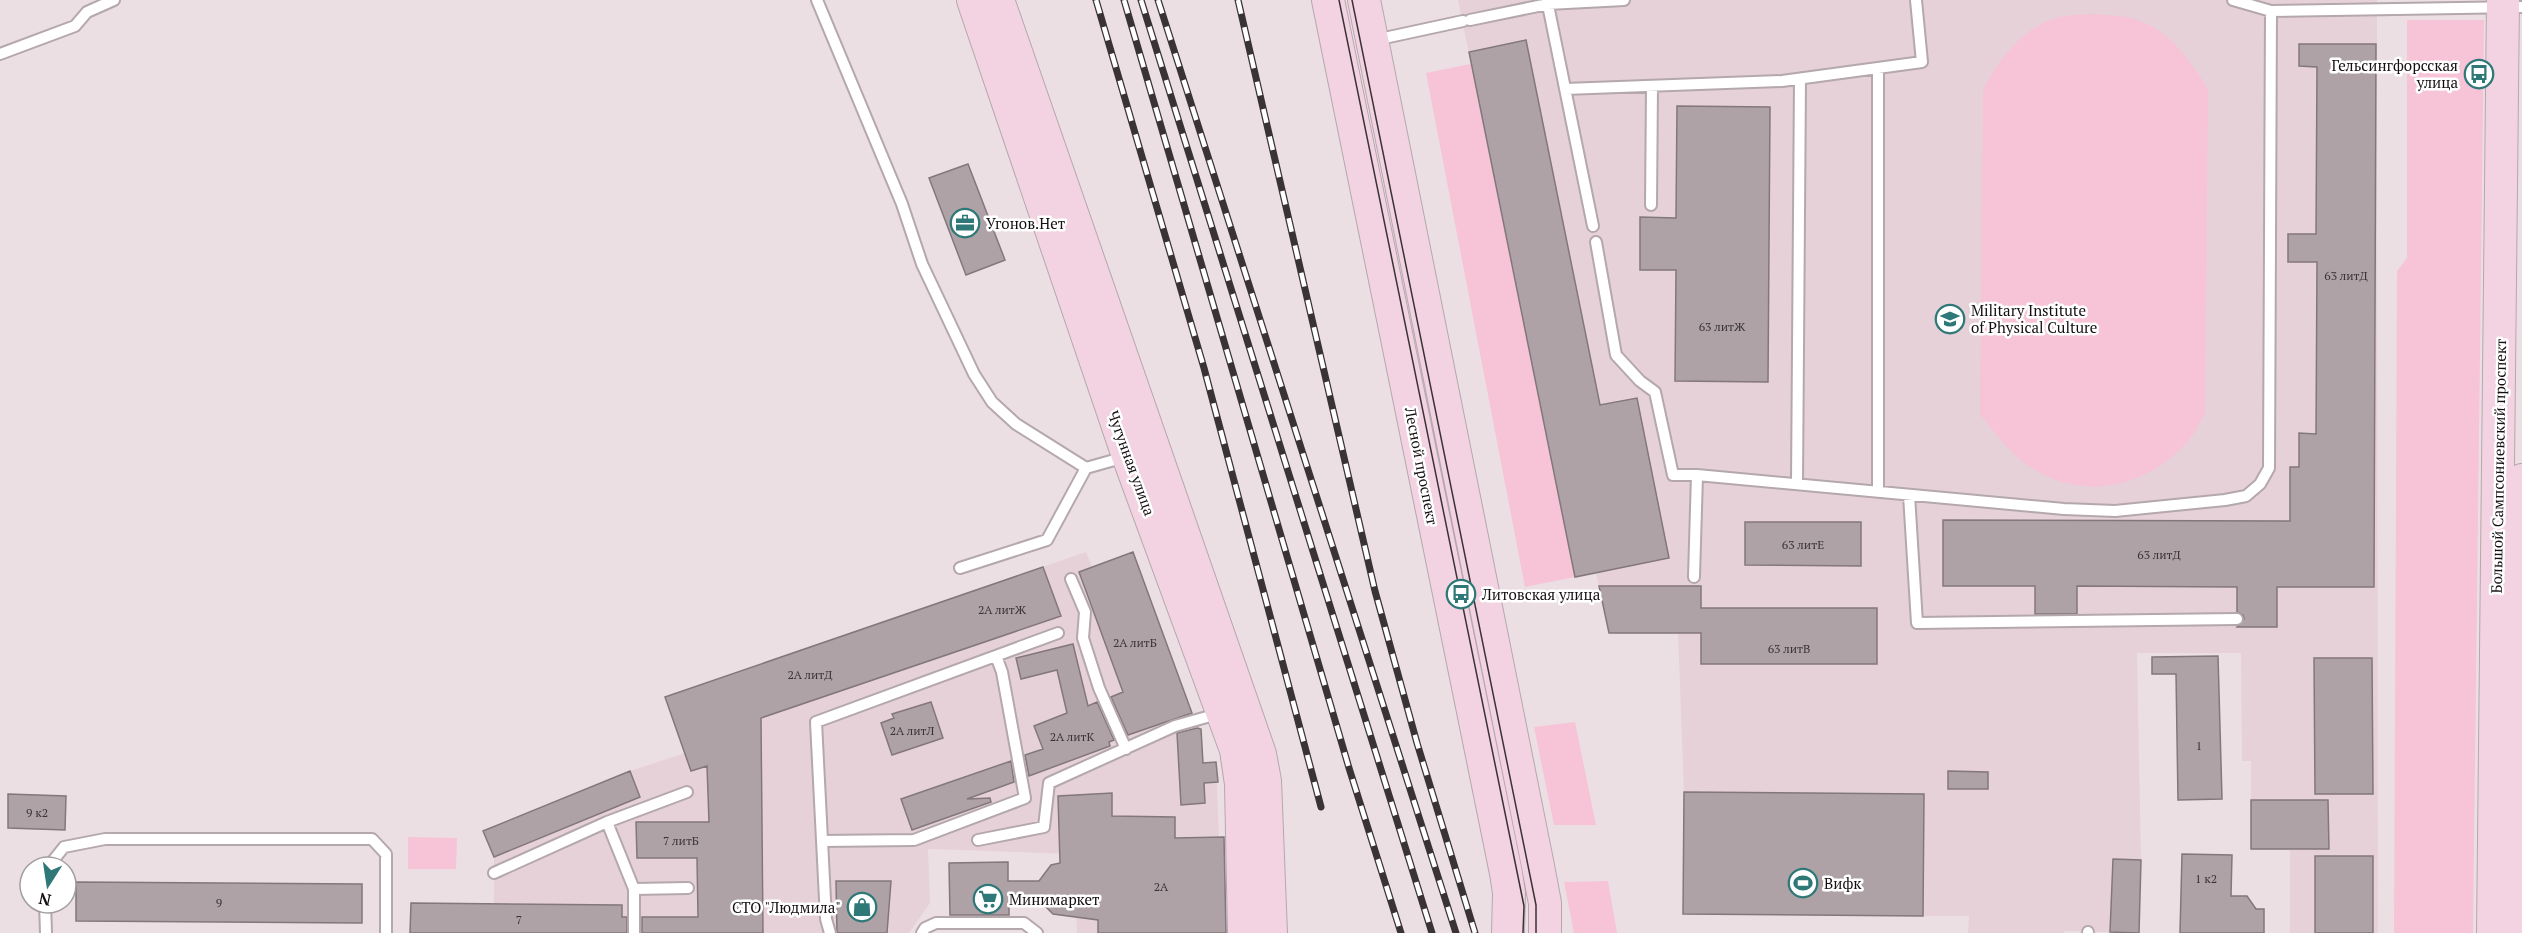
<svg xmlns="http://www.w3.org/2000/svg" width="2522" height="933" viewBox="0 0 2522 933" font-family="'PT Serif',serif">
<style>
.built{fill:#e6d1d9}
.green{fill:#f6c3d7}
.building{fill:#aea2a6;stroke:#83777c;stroke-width:1.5}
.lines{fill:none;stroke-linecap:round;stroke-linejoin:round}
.lane-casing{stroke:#b4a8ac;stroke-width:14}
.secondary-casing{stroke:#b4a8ac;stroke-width:34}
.lane{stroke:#fff;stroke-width:10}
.secondary{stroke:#f3d3e1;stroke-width:32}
.tram{stroke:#3a3336;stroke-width:1.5}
.rail-casing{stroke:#3a3336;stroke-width:7}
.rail{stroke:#fff;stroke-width:4.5;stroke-dasharray:14;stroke-linecap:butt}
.labels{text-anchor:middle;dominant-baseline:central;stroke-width:5;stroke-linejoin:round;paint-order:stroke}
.number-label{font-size:12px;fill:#3a3436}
.poi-label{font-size:15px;fill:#140f11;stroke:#fff;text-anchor:start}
.street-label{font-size:15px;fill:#140f11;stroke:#fff}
</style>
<rect width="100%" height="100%" fill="#ecdfe3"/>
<!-- built -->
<path class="built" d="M1458 0H2377L2378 933H2290V850L2251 849V761H2242L2241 653H2137L2141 860 2139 933 2065 931 2064 933H1968L1969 916H1923L1684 792 1678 633H1609L1596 573 1575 577Z
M1086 552 1092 567 1133 552 1191 712 1201 729 1203 763 1216 762 1219 837H1224L1226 933H1077L1074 854 928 849 930 903 909 933H622L621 905 494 903V857L483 831 630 771 685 753 665 697Z"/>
<!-- green -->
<path class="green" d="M2089 14C2103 15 2118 15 2131 18 2169 28 2188 58 2208 89L2205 413C2200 422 2195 433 2188 441 2146 490 2076 503 2023 462 2006 448 1993 431 1980 414L1983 89C2000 59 2021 29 2056 18 2066 15 2079 15 2089 14Z
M2407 20H2484L2473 933H2394L2397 271 2407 258Z
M1471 64 1575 577 1525 587 1426 73Z
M1575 722 1596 825H1554L1534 727Z
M408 837 457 838 456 869H408Z
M1608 881 1617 933H1574L1564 882Z"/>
<!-- building -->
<path class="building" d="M1526 40 1600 405 1637 398 1669 558 1575 577 1469 52Z
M2299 44H2376L2374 587H2277V627H2237L2244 619 2243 615 2237 612V587L2077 586V614H2035V586H1943V520L2290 521V467H2299V433L2316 434 2317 262H2288V234H2316L2317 67 2299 66Z
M1677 106 1770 107 1768 382 1675 381 1676 270H1640V217L1676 218Z
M968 164 1005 260 966 275 929 178Z
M1745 522H1861V566L1745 565Z
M1133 552 1192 713 1128 735 1111 697 1123 692 1079 572Z
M1043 567 1061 616 761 718 763 933H642V917H698L697 858H637L636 822H709L707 766 691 771 665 697Z
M1599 586H1701V608H1877V664H1701V633H1609Z
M1073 644 1088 706 1097 702 1114 740 1109 742 1110 746 1029 776 1025 755 1043 749 1034 726 1067 713 1057 670 1021 679 1016 658Z
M2218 656 2222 799 2178 800 2176 674H2152V657Z
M2314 658H2372L2373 794H2315Z
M931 702 943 738 892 755 881 723 894 718 892 714Z
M1197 728 1201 729 1203 763 1216 762 1218 782 1204 783 1205 803 1181 805 1177 733Z
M1011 761 1014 782 967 799 990 798 991 802 912 830 901 799Z
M630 771 640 797 494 857 483 831Z
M1948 771 1988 772V789H1948Z
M1684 792 1924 794 1923 916 1683 914Z
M1112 793V816L1175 817V838L1224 837 1226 933H1098V920L1053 914 1039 900H1009V915H950L949 863 1008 862V881H1039L1051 865 1060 863 1058 796Z
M8 794 66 796 65 830 8 828Z
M2251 800H2328L2329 849H2251Z
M2182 854 2232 855 2231 896H2247L2256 909H2264V933H2180Z
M2315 856H2373V933H2315Z
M2113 859 2141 860 2139 933 2110 932Z
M836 881H891L887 933H837Z
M76 882 362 884V923L76 921Z
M411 903 622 905V917H627V933H410Z"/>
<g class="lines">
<!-- lane casing -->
<g class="lane-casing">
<path id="lane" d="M817 0 902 204 922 264 974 374 992 402 1016 424 1086 468
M1547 0 1593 226
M2233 0 2271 11
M1470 20 1548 4 1624 0
M1375 40 1463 21
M0 54 75 26 87 12 114 0
M1565 89 1782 81 1922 62 1916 0
M1651 205 1652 86
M1596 242 1616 355 1640 381 1655 392 1673 475H1697L2064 509 2115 511 2225 500 2246 496 2260 484 2269 468 2271 11 2522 7
M1797 484 1800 79
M1878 492V68
M1909 495 1917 623 2237 619
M960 568 1047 540 1086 468 1125 457
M1694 577 1697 475
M1071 579 1085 612 1083 638 1099 688 1126 749
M607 822 634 889V933
M978 840 1044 827 1049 783 1175 726 1221 713
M822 841 914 840 1025 798 1002 672 996 656
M48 867 64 847 105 839H372L386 854V933
M494 873 607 822 687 792
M634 889 688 888
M45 903 46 933
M2088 932V933
M830 933 826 919 816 722 1058 633
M922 933 925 928 936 923H1024L1037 933"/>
</g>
<!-- secondary casing -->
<g class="secondary-casing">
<path id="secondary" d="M973 0 1128 456 1236 750 1241 784 1244 933
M998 0 1260 754 1265 781 1271 933
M1328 0 1506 873 1509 893 1508 933
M1364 0 1538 866 1545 903V933
M2493 933 2503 0
M2517 933 2522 480"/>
</g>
<!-- lane -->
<use href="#lane" class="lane"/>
<!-- secondary -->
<use href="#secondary" class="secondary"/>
<!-- tram -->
<path class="tram" d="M1339 0 1524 906 1523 933
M1352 0 1536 905V933"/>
<!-- rail casing -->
<g class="rail-casing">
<path id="rail" d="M1096 0 1204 368 1321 807
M1124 0 1349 768 1401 933
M1141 0 1432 933
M1158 0 1456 933
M1238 0 1375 591 1417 743 1475 933"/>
</g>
<!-- rail -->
<use href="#rail" class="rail"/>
</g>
<!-- icons -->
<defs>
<g id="bus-ring" transform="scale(1.5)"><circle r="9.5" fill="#fff" stroke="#2e7877" stroke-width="1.5"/><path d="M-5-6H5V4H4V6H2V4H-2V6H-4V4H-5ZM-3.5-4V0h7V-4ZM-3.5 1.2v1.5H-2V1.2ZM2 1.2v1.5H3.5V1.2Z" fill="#2e7877"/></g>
<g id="office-ring" transform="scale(1.5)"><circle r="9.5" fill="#fff" stroke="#2e7877" stroke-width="1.5"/><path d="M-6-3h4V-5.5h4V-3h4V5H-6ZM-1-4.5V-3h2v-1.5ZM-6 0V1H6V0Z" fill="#2e7877"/></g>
<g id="university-ring" transform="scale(1.5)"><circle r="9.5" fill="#fff" stroke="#2e7877" stroke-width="1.5"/><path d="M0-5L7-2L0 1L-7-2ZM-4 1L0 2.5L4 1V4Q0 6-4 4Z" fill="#2e7877"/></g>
<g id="stadium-ring" transform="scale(1.5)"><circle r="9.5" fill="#fff" stroke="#2e7877" stroke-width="1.5"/><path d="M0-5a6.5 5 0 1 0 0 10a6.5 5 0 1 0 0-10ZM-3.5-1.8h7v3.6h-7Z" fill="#2e7877"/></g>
<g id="supermarket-ring" transform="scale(1.5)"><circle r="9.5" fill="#fff" stroke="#2e7877" stroke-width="1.5"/><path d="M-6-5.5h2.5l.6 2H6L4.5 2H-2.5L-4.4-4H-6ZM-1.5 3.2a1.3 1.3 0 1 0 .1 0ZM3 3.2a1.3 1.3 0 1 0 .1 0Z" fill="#2e7877"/></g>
<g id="shop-ring" transform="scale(1.5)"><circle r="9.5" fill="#fff" stroke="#2e7877" stroke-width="1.5"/><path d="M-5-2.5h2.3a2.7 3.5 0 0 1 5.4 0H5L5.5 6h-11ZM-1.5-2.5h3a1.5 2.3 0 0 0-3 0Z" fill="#2e7877"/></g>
</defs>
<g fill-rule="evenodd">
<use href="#bus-ring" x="2479" y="74"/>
<use href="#office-ring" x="965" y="223"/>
<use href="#university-ring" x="1950" y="319"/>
<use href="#bus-ring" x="1461" y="594"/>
<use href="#stadium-ring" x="1803" y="883"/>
<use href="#supermarket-ring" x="988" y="899"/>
<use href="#shop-ring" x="862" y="907"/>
</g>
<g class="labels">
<!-- number labels -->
<g class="number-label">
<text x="2346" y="275">63 литД</text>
<text x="1722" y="326">63 литЖ</text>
<text x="1803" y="544">63 литЕ</text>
<text x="2159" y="554">63 литД</text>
<text x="1002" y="609">2А литЖ</text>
<text x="1135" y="642">2А литБ</text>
<text x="1789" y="648">63 литВ</text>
<text x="810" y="674">2А литД</text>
<text x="912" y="730">2А литЛ</text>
<text x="1072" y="736">2А литК</text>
<text x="2199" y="745">1</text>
<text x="37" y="812">9 к2</text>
<text x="681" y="840">7 литБ</text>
<text x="2206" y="878">1 к2</text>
<text x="1161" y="886">2А</text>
<text x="219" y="902">9</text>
<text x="519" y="919">7</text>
</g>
<!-- poi labels -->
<g class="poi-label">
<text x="2458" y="65" text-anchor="end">Гельсингфорсская<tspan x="2458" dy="17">улица</tspan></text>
<text x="986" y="223">Угонов.Нет</text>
<text x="1971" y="310">Military Institute<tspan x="1971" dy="17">of Physical Culture</tspan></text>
<text x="1482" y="594">Литовская улица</text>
<text x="1824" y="883">Вифк</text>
<text x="1009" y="899">Минимаркет</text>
<text x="841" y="907" text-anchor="end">СТО "Людмила"</text>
</g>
<!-- street labels -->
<g class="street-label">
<text transform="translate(1132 463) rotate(70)">Чугунная улица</text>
<text transform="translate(1422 466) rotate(79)">Лесной проспект</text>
<text transform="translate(2498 466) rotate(-89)">Большой Сампсониевский проспект</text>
</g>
</g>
<!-- north arrow -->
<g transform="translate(48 885) rotate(192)"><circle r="28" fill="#ffffff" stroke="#a19fa0" stroke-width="1.5"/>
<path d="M0-4.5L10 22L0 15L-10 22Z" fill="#2e7877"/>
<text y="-9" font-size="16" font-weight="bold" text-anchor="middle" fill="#140f11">N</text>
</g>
</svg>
